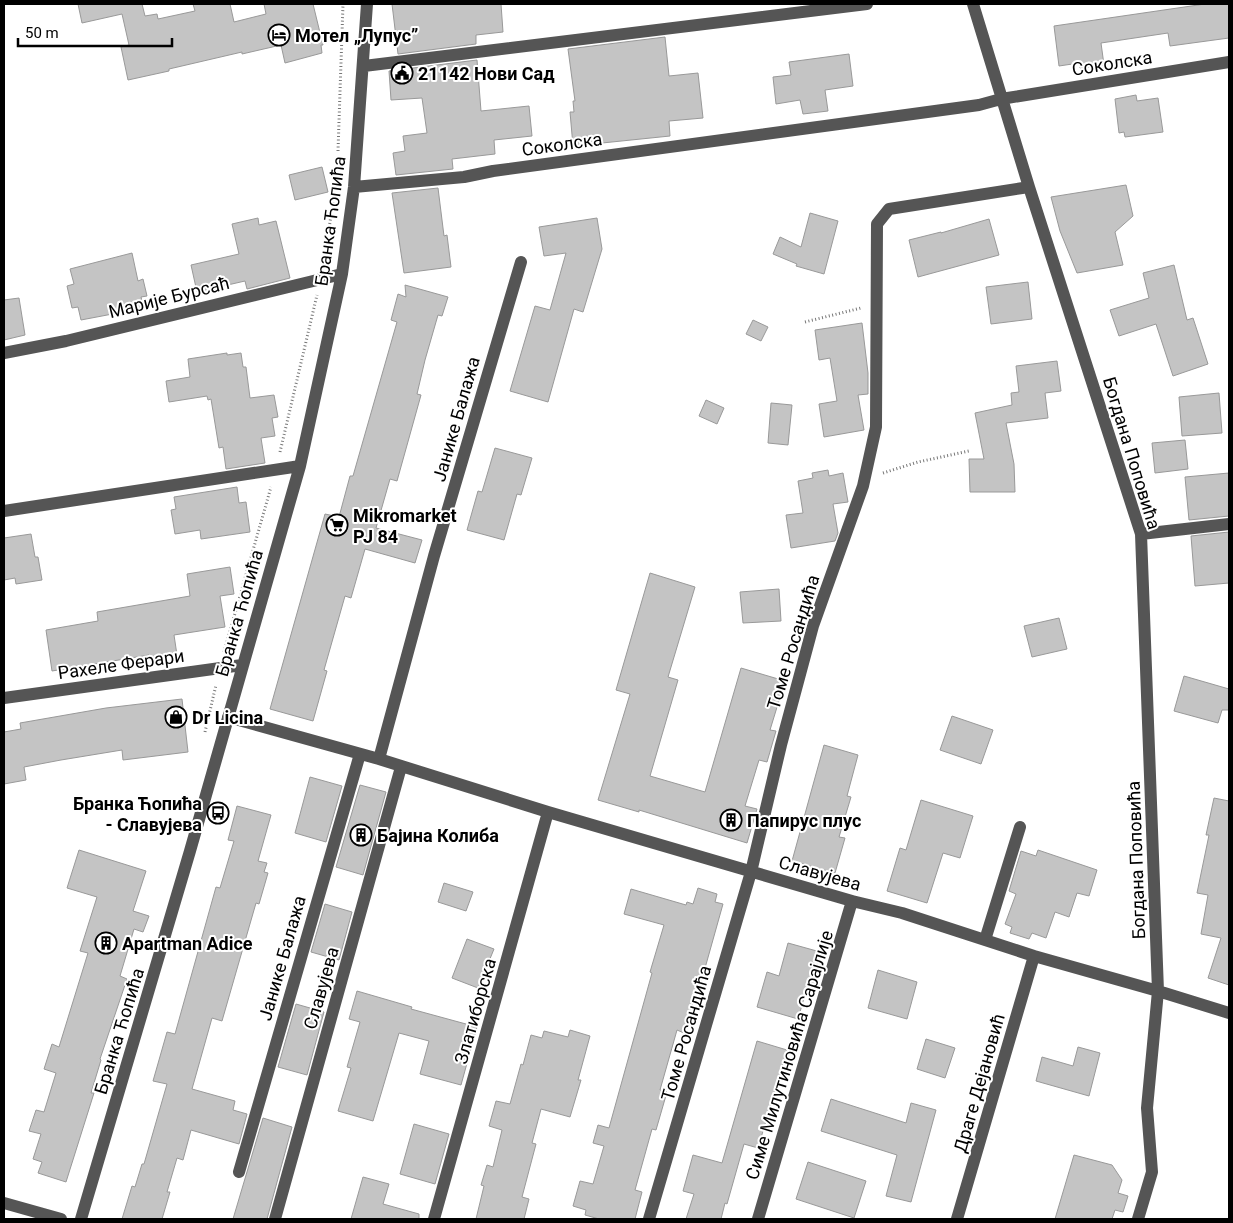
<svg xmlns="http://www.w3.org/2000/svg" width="1233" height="1223" viewBox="0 0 1233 1223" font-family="Roboto,sans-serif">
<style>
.building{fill:#c4c4c4;stroke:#999}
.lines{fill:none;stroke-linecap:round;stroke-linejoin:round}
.path{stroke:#777;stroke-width:3;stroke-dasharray:1 2.5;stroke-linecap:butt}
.minor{stroke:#555;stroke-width:12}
.labels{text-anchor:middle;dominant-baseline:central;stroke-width:4;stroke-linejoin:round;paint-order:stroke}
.poi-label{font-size:18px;font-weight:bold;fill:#000;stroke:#fff;text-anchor:start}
.street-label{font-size:18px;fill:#000;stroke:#fff}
</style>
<rect width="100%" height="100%" fill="#fff"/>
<!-- building -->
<path class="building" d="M78 4H142L145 16 157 14 158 19 195 11 193 4H230L234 22 266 14 264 4H313L323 45H321L322 53 285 63 281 45 242 54V52L169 69V71L128 80 121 47 129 45 122 14 82 23Z
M392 4H501L503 32 476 35V44L398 54Z
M1205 4H1229V38L1170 46 1168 33 1101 43 1104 65 1080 68 1079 63 1059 66 1054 26Z
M665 37 669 76 698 73 703 118 669 121 670 136 573 146 570 112H574L573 101H575L568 49Z
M849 54 853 86 825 90 828 111 803 114 800 100 776 104 773 77 791 75 789 62Z
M477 60 481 111 529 106 532 136 494 140 495 154 452 159 453 169 396 175 393 153 405 151 403 136 427 133 422 98 391 100 389 71Z
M1136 95 1137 101 1158 98 1163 132 1125 137 1124 132 1119 133 1115 99Z
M322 167 328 192 295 200 289 175Z
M1126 185 1133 216 1115 232 1123 265 1077 273 1060 231 1051 197Z
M438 188 444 236 447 235 451 267 404 273 392 193Z
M810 213 838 221 824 274 796 266 797 264 773 254 780 237 801 247Z
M258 218 259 225 276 221 290 278 247 289 245 281 197 292 191 265 239 254 232 224Z
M597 218 602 249 583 312 574 309 548 402 510 391 535 306 550 310 566 253 544 256 539 227Z
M989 219 999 255 918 277 909 240 941 232V233Z
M132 253 138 281 143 279 147 296 141 297 144 308 81 320 78 307 72 308 67 286 74 284 70 269Z
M1174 265 1187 320 1193 318 1208 364 1173 376 1156 324 1119 336 1110 310 1149 298 1143 273Z
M1028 282 1032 319 991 324 986 287Z
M405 285 448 297 442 316 438 315 425 360 417 394 421 395 397 481 390 479 376 528 422 540 415 563 365 549 351 598 345 596 324 670 327 671 313 721 270 709 325 514 339 517 350 476H353L397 322 391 320 398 294 406 297Z
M19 298 25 335 4 340V300Z
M753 320 768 327 761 341 746 334Z
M862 323 868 373V394L858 395 864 430 824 437 819 404 837 401 830 358 819 360 815 330Z
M227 353V355L241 353 243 367H246L250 398 274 395 278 417 272 418 275 436 261 438 265 463 226 469 223 447 219 448 211 399 208 400 207 396 169 402 166 381 190 377 188 359Z
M1057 361 1061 391 1045 393 1048 418 1006 423 1014 464 1015 492H970L969 459H984L975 413 1012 405 1011 393 1019 392 1016 366Z
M1219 393 1222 433 1182 436 1179 397Z
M706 400 724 408 717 424 699 416Z
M771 403 792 405 788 445 768 443Z
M1185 440 1188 469 1155 473 1152 443Z
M495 448 532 458 521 495 517 494 504 540 467 530 478 491 482 492Z
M828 470 829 476 843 473 848 502 833 504 838 533 835 541 791 548 786 515 803 513 798 481 813 478 812 473Z
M1229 473V516L1189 520 1185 477Z
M237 487 239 503 246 502 250 532 201 539 200 530 175 534 171 510 176 509 174 497Z
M1229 532V583L1195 586 1191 536Z
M31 534 35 557H38L42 580 16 584 15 578 4 580V538Z
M230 567 234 594 220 596 225 627 174 635 177 655 150 659 149 655 52 671 46 630 98 621 97 612 190 596 187 574Z
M650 573 695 587 668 677 678 680 650 776 705 792 741 668 785 681 770 730 776 731 767 762 759 760 745 806 757 809 747 843 639 810V812L598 800 630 694 616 690Z
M779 589 781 621 743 623 740 592Z
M1059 618 1067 649 1032 657 1024 626Z
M1184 676 1229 689V710H1222L1218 723 1174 711Z
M182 699 188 752 123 760 122 750 61 760 24 767 26 780 4 784V732L21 729 20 723 106 708Z
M952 716 993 730 981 764 940 750Z
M824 745 858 755 847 796 851 797 839 837 845 838 835 873 792 861Z
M310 777 342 786 326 842 295 833Z
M360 785 386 792 363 875 336 867Z
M1214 798 1229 801V985L1208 978 1221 938 1201 934 1208 895 1197 893 1209 835H1206Z
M921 800 973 816 960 858 943 853 927 903 887 891 900 848 906 850Z
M237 806 271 815 258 861 267 863 264 872 268 873 259 904 256 903 222 1021 212 1018 192 1089 235 1101 233 1110 247 1114 239 1144 191 1130 183 1160 177 1158 167 1192H170L162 1219H122L132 1186 135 1187 142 1164H144L167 1084 153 1081 167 1032 175 1034 216 887 220 888 234 841 228 840Z
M79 850 146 871 133 911 149 916 143 932 134 929 120 976 127 979 100 1059 101 1060 91 1093H94L66 1182 38 1173 42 1162 33 1159 41 1134 29 1131 36 1110 44 1112 56 1073 44 1069 52 1044 59 1047 88 953 80 951 97 897 67 888Z
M1038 850 1097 870 1089 896 1077 893 1069 917 1055 912 1046 938 1032 933 1029 939 1010 933 1012 927 1005 924 1016 894 1009 891 1021 851 1036 856Z
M444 883 473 892 466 911 438 902Z
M698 888 717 894 715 902 723 904 700 986 698 985 684 1033 677 1030 660 1090 667 1092 656 1130 652 1129 635 1190 642 1192 635 1219H599L585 1215 586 1210 573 1206 580 1181 593 1184 604 1146 593 1143 598 1125 609 1128 652 973 650 972 664 925 624 914 631 889 686 905 687 902 693 904Z
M325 904 352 912 339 960 311 952Z
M467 939 494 949 478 988 452 978Z
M788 943 824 953 814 986 808 984 798 1019 757 1007 767 972 779 976Z
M878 970 917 982 907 1019 868 1008Z
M357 991 412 1007 411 1009 477 1027 461 1085 420 1074 429 1041 399 1033 373 1121 338 1111 351 1068 347 1067 360 1022 349 1019Z
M296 1004 324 1012 307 1075 278 1067Z
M570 1030 590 1036 578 1080H581L570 1117 541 1109 532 1143 536 1144 522 1197 529 1199 524 1219H476L484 1186 481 1185 487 1165 493 1167 502 1130 489 1126 496 1101 510 1104 521 1064 523 1065 531 1035 542 1038 544 1031 568 1037Z
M926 1039 955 1048 945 1078 917 1069Z
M757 1041 787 1050 758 1148 744 1144 727 1204 725 1203 721 1219H686L694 1194 683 1191 693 1155 722 1163Z
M1078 1047 1100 1053 1089 1096 1036 1081 1042 1057 1073 1066Z
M831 1099 906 1123 911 1103 936 1110 911 1202 886 1196 897 1155 821 1131Z
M263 1118 292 1127 267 1219H233Z
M414 1124 449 1134 435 1184 400 1174Z
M1074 1155 1112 1165 1122 1180 1118 1193 1128 1196 1123 1212 1115 1210 1112 1219H1055Z
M808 1162 866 1181 854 1218 796 1199Z
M363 1177 389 1184 383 1204 419 1214V1219H351Z"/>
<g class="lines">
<!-- path -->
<path class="path" d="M338 151 343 4
M324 262 336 182
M805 322 861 308
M280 452 317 295
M883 473 918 462 969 451
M224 652 271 487
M205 732 216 685"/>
<!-- minor -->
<path class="minor" d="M973 4 1029 187 1141 534 1158 991 1147 1108 1152 1172 1138 1219
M364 66 867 4
M354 187 464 177 493 171 979 105 1001 99 1229 62
M4 353 66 341 342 274
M4 511 300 466
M1141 534 1229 524
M4 698 242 665
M228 717 379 759 548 812 852 901 902 913 1034 956 1158 991 1229 1013
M379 759 434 556 521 262
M985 940 1020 827
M239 1172 360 754
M4 1203 61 1219
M81 1219 190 851 300 466 342 274 354 187 367 4
M275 1219 401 767
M434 1219 548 812
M649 1219 751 872 781 745 813 626 863 486 876 427 877 224 889 209 1029 187
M758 1219 852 901
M957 1219 1034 956"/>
</g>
<!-- icons -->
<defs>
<g id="hotel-ring" transform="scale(1.125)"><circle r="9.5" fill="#fff" stroke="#000" stroke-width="1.5"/><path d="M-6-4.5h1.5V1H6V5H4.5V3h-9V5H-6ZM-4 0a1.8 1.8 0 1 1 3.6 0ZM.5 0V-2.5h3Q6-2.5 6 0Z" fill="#000"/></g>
<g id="civic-ring" transform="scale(1.125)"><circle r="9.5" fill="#fff" stroke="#000" stroke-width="1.5"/><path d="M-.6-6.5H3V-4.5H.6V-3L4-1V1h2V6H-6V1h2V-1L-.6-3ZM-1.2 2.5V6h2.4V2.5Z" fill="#000"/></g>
<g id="supermarket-ring" transform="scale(1.125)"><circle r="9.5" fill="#fff" stroke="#000" stroke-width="1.5"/><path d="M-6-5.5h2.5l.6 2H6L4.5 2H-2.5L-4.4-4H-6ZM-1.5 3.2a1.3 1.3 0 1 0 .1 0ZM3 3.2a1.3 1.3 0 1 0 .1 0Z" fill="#000"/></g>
<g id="shop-ring" transform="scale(1.125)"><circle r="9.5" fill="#fff" stroke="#000" stroke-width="1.5"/><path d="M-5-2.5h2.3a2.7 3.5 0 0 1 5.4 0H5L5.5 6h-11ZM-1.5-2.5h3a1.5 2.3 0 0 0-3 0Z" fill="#000"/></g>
<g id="bus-ring" transform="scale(1.125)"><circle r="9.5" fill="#fff" stroke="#000" stroke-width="1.5"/><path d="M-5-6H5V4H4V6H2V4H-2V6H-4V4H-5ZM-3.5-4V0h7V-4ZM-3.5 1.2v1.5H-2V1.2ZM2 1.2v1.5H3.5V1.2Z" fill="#000"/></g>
<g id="building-ring" transform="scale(1.125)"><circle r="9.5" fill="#fff" stroke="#000" stroke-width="1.5"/><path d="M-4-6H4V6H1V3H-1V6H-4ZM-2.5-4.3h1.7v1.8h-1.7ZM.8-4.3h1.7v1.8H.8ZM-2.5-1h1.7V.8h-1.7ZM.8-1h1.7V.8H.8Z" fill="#000"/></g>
</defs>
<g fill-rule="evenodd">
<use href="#hotel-ring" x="279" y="35"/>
<use href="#civic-ring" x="402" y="73"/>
<use href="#supermarket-ring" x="337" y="525"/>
<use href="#shop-ring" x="176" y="717"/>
<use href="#bus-ring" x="218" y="813"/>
<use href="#building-ring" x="731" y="820"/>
<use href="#building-ring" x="361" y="835"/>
<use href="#building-ring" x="106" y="943"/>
</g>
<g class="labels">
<!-- poi labels -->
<g class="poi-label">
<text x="295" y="35">Мотел „Лупус”</text>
<text x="418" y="73">21142 Нови Сад</text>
<text x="353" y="515">Mikromarket<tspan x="353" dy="21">PJ 84</tspan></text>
<text x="192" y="717">Dr Licina</text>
<text x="202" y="803" text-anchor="end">Бранка Ћопића<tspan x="202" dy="21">- Славујева</tspan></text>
<text x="747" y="820">Папирус плус</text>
<text x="377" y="835">Бајина Колиба</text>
<text x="122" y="943">Apartman Adice</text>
</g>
<!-- street labels -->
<g class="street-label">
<text transform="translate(1112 63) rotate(-9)">Соколска</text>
<text transform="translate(562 144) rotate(-8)">Соколска</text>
<text transform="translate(330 221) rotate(-82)">Бранка Ћопића</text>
<text transform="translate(169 297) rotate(-14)">Марије Бурсаћ</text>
<text transform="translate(456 419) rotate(-74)">Јанике Балажа</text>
<text transform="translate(1132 453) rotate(73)">Богдана Поповића</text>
<text transform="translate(239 613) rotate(-74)">Бранка Ћопића</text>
<text transform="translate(793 642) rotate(-73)">Томе Росандића</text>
<text transform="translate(121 664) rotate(-8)">Рахеле Ферари</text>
<text transform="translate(1136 860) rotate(-92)">Богдана Поповића</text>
<text transform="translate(820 873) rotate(16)">Славујева</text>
<text transform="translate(282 958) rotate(-74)">Јанике Балажа</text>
<text transform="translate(321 988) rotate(-74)">Славујева</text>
<text transform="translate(475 1011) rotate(-74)">Златиборска</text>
<text transform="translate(119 1031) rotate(-73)">Бранка Ћопића</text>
<text transform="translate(686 1033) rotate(-74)">Томе Росандића</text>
<text transform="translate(789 1055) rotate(-73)">Симе Милутиновића Сарајлије</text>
<text transform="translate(979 1083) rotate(-74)">Драге Дејановић</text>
</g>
</g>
<!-- border -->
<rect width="1233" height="1223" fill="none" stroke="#000000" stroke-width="10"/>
<!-- scale -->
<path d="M18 38v8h154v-8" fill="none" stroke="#000000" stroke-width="2.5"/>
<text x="25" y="38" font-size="15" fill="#000000" stroke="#ffffff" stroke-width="4" paint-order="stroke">50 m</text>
</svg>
